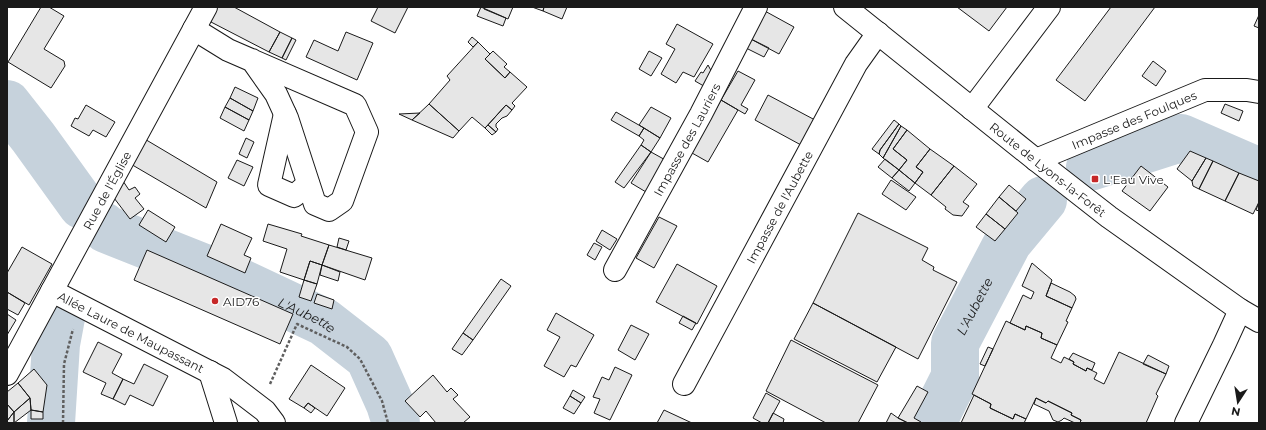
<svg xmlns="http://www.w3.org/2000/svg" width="1266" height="430" viewBox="0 0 1266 430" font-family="Montserrat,sans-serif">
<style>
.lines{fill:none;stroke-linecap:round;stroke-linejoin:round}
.river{stroke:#c6d2dc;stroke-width:48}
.building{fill:#e6e6e6;stroke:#1a1a1a}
.minor-casing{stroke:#1a1a1a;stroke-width:24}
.major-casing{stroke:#1a1a1a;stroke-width:24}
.path{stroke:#5f5f5f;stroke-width:2.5;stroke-dasharray:3 2;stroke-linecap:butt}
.minor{stroke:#fff;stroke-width:22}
.major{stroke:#fff;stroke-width:22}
.poi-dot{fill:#c62828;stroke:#fff;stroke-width:1.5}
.labels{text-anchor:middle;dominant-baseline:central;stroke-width:3;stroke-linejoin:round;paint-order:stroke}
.street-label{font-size:12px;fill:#1a1a1a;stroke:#fff}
.poi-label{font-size:12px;fill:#1a1a1a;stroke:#fff;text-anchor:start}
.water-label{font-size:13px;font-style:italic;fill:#1a1a1a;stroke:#fff}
</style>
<rect width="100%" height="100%" fill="#fff"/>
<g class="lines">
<!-- river -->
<g class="river">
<path d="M7 104 33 137 82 205"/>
<path d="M1090 167 1181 138 1259 172"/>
<path id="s1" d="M103 226 106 229 237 281 324 322 369 357 390 404 396 423"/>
<path d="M51 423 56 344 62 312"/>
<path id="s2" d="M932 423 955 377V343L1008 242 1043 200"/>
</g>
</g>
<!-- building -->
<path class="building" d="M41 7H49L64 16 44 49 64 61 65 66 51 88 8 62Z
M215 7H234L280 32 269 52 211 22V15Z
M378 7H408L395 33 371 21Z
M481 7 506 18 503 26 477 16Z
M485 7H513L508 19 484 9Z
M532 7H544L543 11Z
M544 7H567L562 19 543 11Z
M957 7H1007L989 31Z
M1111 7H1155L1085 101 1056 80Z
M763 10 794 27 779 54 747 37Z
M1259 15V28L1254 26Z
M677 24 713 44 694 77 683 72 676 83 661 74 675 49 666 44Z
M280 32 292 38 282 58 269 52Z
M346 32 373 43 357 80 306 57 314 40 338 51Z
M472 37 478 42 473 47 468 42Z
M747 37 769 48 764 57 742 46Z
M292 38 296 40 286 60 282 58Z
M478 42 490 54 485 59 505 78 510 72 527 87 512 103 515 106 512 110 506 105 485 128 472 117 459 131 429 104 450 80 447 76Z
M493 51 507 64 504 67 510 72 505 78 485 59Z
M649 51 662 58 651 76 639 69Z
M1153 61 1166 71 1156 86 1142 76Z
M708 65 715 78 709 89 695 81 701 72 703 73Z
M738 71 755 80 741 105 748 109 745 114 721 100Z
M235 87 258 98 253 111 230 98Z
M768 95 815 120 801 145 755 120Z
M230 98 253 111 249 120 225 107Z
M721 100 738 110 708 162 692 153Z
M429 104 459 131 453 138 412 120Z
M1225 104 1243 111 1239 121 1221 113Z
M86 105 115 122 106 137 93 130 89 136 71 126 75 118 78 119Z
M506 105 512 110 507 116 502 118 496 124V127L498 129 496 132 488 125Z
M225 107 249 120 244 131 220 118Z
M651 107 671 118 660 138 639 125Z
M616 112 644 128 639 136 611 120Z
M420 113 412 120 399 114Z
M894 120 899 124 880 150 879 154 872 149Z
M899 124 901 126 883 158 879 154 880 150Z
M488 125 496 132 492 135 485 128Z
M901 126 907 130 893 149 907 160 899 170 883 158Z
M644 128 660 138 651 152 641 145 644 140 639 136Z
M907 130 930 149 916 167 923 172 915 183 899 170 907 160 893 149Z
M143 138 217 182 206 208 129 163Z
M246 138 254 142 247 158 239 154Z
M641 145 651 152 624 188 615 182Z
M930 149 954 166 931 195 915 183 923 172 916 167Z
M1190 151 1206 158 1192 181 1177 169Z
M651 152 669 162 651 195 631 183Z
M1206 158 1213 161 1199 189 1193 186 1192 181Z
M885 159 899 170 892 178 878 167Z
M237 160 253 167 244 186 228 178Z
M1213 161 1239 173 1225 201 1199 189Z
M954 166 977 184 963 202 969 206 962 216 953 215 945 209 946 207 931 195Z
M1141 166 1168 187 1150 211 1122 191Z
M899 170 915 183 909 191 892 178Z
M1239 173 1259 181V202L1253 214 1225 201Z
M121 178 129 190 135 187 140 194 135 198 144 209 130 219 111 194Z
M891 180 916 197 906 210 882 194Z
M1009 185 1026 199 1016 211 999 197Z
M999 197 1018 213 1005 229 986 214Z
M1259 202V211L1256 210Z
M148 210 175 227 166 242 139 225Z
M858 213 928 248 922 260 934 267 933 270 957 282 918 359 813 303Z
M986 214 1005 229 995 241 976 227Z
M659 217 677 226 654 268 636 258Z
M221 224 252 238 244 255 251 258 245 273 207 256Z
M268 224 302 234 301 236 329 245 322 265 310 261 304 280 280 272 287 249 263 241Z
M602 230 617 239 610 250 596 241Z
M339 238 349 241 346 250 337 247Z
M594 243 602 247 595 260 587 255Z
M329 245 372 258 365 280 322 265Z
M22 247 52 264 29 305 7 292V273Z
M147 250 293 314 280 344 134 280Z
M310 261 322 265 317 284 304 280Z
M1032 263 1052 280 1046 296 1072 308 1066 321 1068 322 1057 345 1041 338 1042 333 1026 326 1025 330 1010 323 1023 295 1031 299 1034 292 1022 286Z
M677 264 717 286 697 324 656 302Z
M322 265 340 272 338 281 320 275Z
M501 279 511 286 473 340 463 333Z
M304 280 317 284 311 301 299 297Z
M1051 283 1070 292 1075 296 1076 299 1072 308 1046 296Z
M7 292 25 303 18 315 7 309Z
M317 294 334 300 332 309 314 303Z
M813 303 896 347 877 382 794 339Z
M556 313 594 335 576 367 571 365 564 377 544 366 560 337 547 330Z
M7 314 16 320 7 335Z
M683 316 696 323 692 330 679 323Z
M1006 321 1025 330 1026 326 1042 333 1041 338 1057 345 1051 358 1061 363 1064 357 1074 362 1073 364 1086 371 1087 368 1097 373 1094 379 1104 384 1119 352 1166 374 1156 394 1158 396 1146 423H1080L1081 420 1071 415 1072 413 1048 401 1046 403 1036 398 1026 419 1015 414 1013 419 990 408 991 404 972 394Z
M631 325 649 334 635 360 618 350Z
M463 333 473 340 462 355 452 349Z
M791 340 878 385 858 423H826L766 391Z
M98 342 122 354 112 373 123 379 113 399 101 394 106 383 83 372Z
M988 347 993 349 985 366 980 364Z
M1073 353 1095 363 1092 370 1087 368 1086 371 1073 364 1074 362 1069 359Z
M1148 355 1169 366 1166 374 1143 364Z
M144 364 168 376 153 406 130 395 125 405 113 399 123 379 134 384Z
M311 365 345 388 327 416 308 403 304 408 289 399Z
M615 367 632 375 610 420 594 413 600 399 593 397 602 377 609 380Z
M34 369 47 385 43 412 31 410 30 398 18 383Z
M433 375 447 392 451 388 458 395 453 399 470 417 463 423H436L426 411 420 417 405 401Z
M18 383 30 398 14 412 7 404V392Z
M917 386 928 392 914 418 921 422V423H908L898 418Z
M573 390 585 397 581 403 570 396Z
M766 393 780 401 768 423H762L753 418Z
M974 395 991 404 990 408 1013 419 1015 414 1026 419 1024 423H961Z
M570 396 581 403 574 414 563 408Z
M30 398 31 410 14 423V412Z
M1036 398 1046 403 1048 401 1072 413 1071 415 1081 420 1080 423H1075L1064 418 1062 420 1058 422 1053 420 1049 411 1034 404Z
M308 403 315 408 311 413 304 408Z
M7 404 14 412 7 421Z
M31 410 43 412V419H31Z
M664 410 692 423H657Z
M14 412V423H7V421Z
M773 413 784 419 783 423H768Z
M891 413 898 418 908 423H886Z"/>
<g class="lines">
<!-- minor casing -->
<g class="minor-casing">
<g id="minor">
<path d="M194 29 228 50 355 105 367 132 342 201 329 210 315 204 287 118 276 94 252 60"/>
<path d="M972 109 1049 7"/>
<path d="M285 114 269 185 294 196 308 184"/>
<path id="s3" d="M1036 160 1205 90H1247L1259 92"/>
<path id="s4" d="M615 270 701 114 756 7"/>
<path id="s5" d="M52 291 223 379 265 411 274 423"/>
<path d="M210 372 226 423"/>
<path id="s6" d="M7 374 206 7"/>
<path id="s7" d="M684 384 856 64 878 33"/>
<path d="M1186 423 1224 345 1240 310"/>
</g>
</g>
<!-- major casing -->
<g class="major-casing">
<g id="major">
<path id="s8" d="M845 7 1036 160 1109 217 1240 310 1259 321"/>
</g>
</g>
<!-- path -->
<path class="path" d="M270 384 297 324 347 347 360 359 382 401 388 423
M63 423 64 364 73 329"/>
<!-- minor -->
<use href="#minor" class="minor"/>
<!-- major -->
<use href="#major" class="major"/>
</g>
<!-- markers -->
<g class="poi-dot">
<rect x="1091" y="175" width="8" height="8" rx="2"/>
<circle cx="215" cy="301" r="4"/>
</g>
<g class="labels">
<!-- street labels -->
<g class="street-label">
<text stroke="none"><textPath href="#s3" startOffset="106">Impasse des Foulques</textPath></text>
<text stroke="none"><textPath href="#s4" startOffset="149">Impasse des Lauriers</textPath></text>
<text stroke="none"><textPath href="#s8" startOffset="260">Route de Lyons-la-Forêt</textPath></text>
<text stroke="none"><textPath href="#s6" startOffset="209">Rue de l'Église</textPath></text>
<text stroke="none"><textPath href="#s7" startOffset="201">Impasse de l'Aubette</textPath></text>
<text stroke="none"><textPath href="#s5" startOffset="89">Allée Laure de Maupassant</textPath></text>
</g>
<!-- poi labels -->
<g class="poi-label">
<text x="1103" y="179">L'Eau Vive</text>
<text x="223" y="301">AID76</text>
</g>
<!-- water labels -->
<g class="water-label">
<text stroke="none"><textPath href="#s2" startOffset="127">L'Aubette</textPath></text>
<text stroke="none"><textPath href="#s1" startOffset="223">L'Aubette</textPath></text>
</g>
</g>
<!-- border -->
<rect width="1266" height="430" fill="none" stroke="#1a1a1a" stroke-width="16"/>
<!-- north arrow -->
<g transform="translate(1238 402) rotate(192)" stroke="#ffffff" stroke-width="3" paint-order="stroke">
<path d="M0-3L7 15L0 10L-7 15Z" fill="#1a1a1a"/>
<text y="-6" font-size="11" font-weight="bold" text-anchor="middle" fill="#1a1a1a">N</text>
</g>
</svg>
